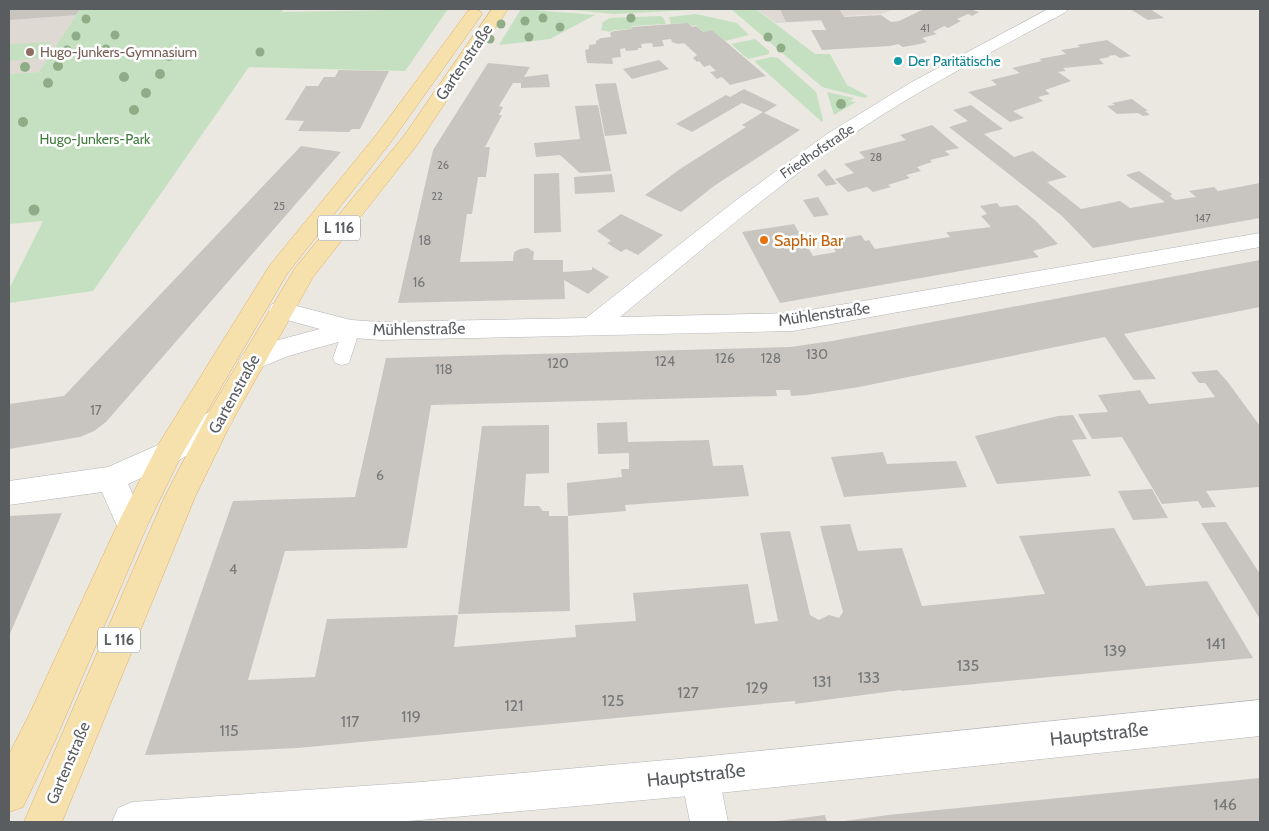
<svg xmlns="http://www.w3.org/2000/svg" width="1269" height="831" viewBox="0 0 1269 831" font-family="Cabin,sans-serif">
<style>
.education{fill:#ded9d3}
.green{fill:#c4e0c0}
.building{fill:#c8c5c0}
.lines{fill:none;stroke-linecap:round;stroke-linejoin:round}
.service-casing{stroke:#b2b4b7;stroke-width:1}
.minor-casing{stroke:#b2b4b7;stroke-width:1}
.tertiary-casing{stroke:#b2b4b7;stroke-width:1}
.primary-casing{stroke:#e1af64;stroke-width:1}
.service{fill:#fff;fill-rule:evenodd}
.minor{fill:#fff;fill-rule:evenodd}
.tertiary{fill:#fff;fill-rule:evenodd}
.primary{fill:#f6e1ac;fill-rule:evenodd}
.tree{fill:#8ead87}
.education-dot{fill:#8d6e63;stroke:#fff;stroke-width:2}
.culture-dot{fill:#0f9aa8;stroke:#fff;stroke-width:2}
.food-dot{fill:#e8710a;stroke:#fff;stroke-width:2}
.labels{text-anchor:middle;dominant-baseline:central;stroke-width:5;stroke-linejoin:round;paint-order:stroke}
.far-number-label{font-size:11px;fill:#767778}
.far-education-label{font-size:14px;fill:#785e54;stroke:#fff;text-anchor:start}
.far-culture-label{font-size:14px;fill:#0d838f;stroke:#fff;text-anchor:start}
.far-park-label{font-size:14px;fill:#417d3d;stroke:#fff}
.far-street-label{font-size:14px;fill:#5a5d60;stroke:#fff}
.number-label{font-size:14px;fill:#767778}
.shield{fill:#fff;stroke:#8c8e90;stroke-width:1}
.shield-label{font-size:15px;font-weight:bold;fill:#5a5d60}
.street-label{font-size:16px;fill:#5a5d60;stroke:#fff}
.food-label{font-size:16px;fill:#c56008;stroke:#fff;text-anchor:start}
.near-number-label{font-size:16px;fill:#767778}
.near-street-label{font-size:19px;fill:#5a5d60;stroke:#fff}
</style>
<rect width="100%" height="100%" fill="#ebe8e1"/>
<!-- education -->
<path class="education" d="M9 9H80L39 72 9 74Z
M757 9H894L882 14 845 16 846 20 776 23Z"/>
<!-- green -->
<path class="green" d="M80 9H283L282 12 448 9 405 71 249 67 93 291 9 303V289L43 221 9 224V74L39 72Z
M521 9 595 15 550 39 499 45Z
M562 9H709L614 14Z
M731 9H756L815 54H830L847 85 868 96 865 98 822 87Z
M696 14 737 23 749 35 725 41 712 30 703 32 696 25 692 26 688 23 671 24 669 17Z
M660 16 663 17 666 24 631 26V29L614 30 610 32 601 30 603 22 610 18Z
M755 39 769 51V54L748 59 731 44Z
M52 42 41 58 9 61V44Z
M772 57 778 58 816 92 823 120 822 122 754 61Z
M827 92 854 98 850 101 856 102 834 115Z"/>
<!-- building -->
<path class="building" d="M9 9H80L76 15 9 20Z
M780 9H839L844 17 881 15 891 22 899 21 924 9H970L979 12 972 16 968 14 957 19 961 21 948 28 944 26 933 32 937 34 922 38 927 42 920 44 903 47 898 44 890 46 822 50 811 30H826L821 20 786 22Z
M1130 9H1150L1164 18 1148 20Z
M688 23 692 27 696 26 703 32 712 30 766 76 730 85 722 77 717 79 710 72 716 71 710 65 704 67 699 61 697 62 693 58 697 55 684 43 678 44 672 42 671 39 662 40 664 46 653 47 652 43 641 44 642 48H638V50L626 51 625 48 620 49 621 57 612 58 613 64 587 63 585 50 589 49V45L596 44V41L601 38 611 37 610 33 614 31 632 29 631 27Z
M1107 40 1131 56 1120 58 1115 55 1108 56 1110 57 1099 59 1104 64 1063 68 1066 71 1058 72 1071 81 1045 90 1050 94 1038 97 1043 101 1013 111 1024 118 1010 122 968 92 997 85 991 80 1020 73 1012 68 1042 61 1039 59 1066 54 1061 50 1080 47 1077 45Z
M659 60 669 69 632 79 623 69Z
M488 63 530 67 524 77 548 74 550 87 521 88V83H513L499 106 503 107 499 115H502L485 147H490L486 177H478L472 214H467L460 262 513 261 514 252 520 249 528 248 534 252 533 260H563V272L592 270V267L609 277 588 294 564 280 565 299 398 303 433 150Z
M339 70 389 71 360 129H352L349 132 298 131 304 121 285 120 306 86H318L324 77H335Z
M616 83 627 134 605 136 595 84Z
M744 89 777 105 764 113 800 130 714 186 681 212 645 195 680 169 746 127 742 125 763 112 742 103 692 132 676 124 726 95 730 97Z
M1132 99 1148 111H1145L1150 115 1143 116 1138 113 1117 114 1107 106 1115 105 1112 103Z
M598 105 611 171 580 173 560 155 536 157 534 143 580 139 575 106Z
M971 105 1003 129 984 134 1014 157 1033 151 1067 177 1047 182 1081 209 1120 201 1130 208 1165 202 1126 175 1139 171 1172 194 1170 196 1175 200 1196 197 1189 191 1214 187 1218 191 1260 183V218L1093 248 1062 216 949 127 968 121 953 110Z
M932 125 959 148 945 151 950 155 930 160 932 162 917 167 921 171 906 175 910 178 888 185 891 187 873 192 867 187 848 192 835 179 854 173 844 164 865 158 859 152 906 140 900 135Z
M301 146 341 152 106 422 94 431 80 437 9 449V404L64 396Z
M825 169 837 184 826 186 817 175Z
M559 173 561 232 534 233V174Z
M612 174 615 192 575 194 574 177Z
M818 197 829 215 814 217 803 200Z
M997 203 1000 207 1017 205 1036 221 1058 244 1033 251 1039 257 780 303 742 232 794 224 813 256 836 252 829 241 861 235 865 241 869 240 875 249 950 237 946 232H949L991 227 981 216 987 214 980 206Z
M621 214 663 235 638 255 626 249 621 252 607 243 611 241 597 231Z
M1260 260V307L1124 334 1156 379 1134 380 1105 337 859 387 807 395 791 396 790 390H776L777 396 431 405 407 548 285 551 248 680 315 677 327 619 458 615 454 647 576 637 575 625 636 621 633 593 748 584 755 624 778 621 760 533 790 531 810 615 819 620 829 615 839 618 843 612 820 526 850 524 858 551 902 548 922 606 1045 594 1019 536 1114 528 1146 586 1207 581 1253 658 901 691V690L795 704V701L298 748 145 755 233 501 355 497 386 358 790 347 832 341Z
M1217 370 1227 381 1260 426V487L1206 491 1216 507 1202 508 1198 501 1162 504 1122 437 1092 439 1078 414 1108 412 1098 395 1140 390 1149 404 1215 397 1205 383H1199L1191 372Z
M1073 415 1087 439 1072 440 1091 476 997 484 975 436 1058 416Z
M627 422 628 442 709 440 713 466 743 465 749 496 625 505 626 511 568 516 567 483 622 477 621 469H629V453L598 454 597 423Z
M549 425V473L526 474 524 506H539L543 511H549V516H568L570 611 458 614 482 426Z
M883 452 887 464 956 461 967 487 844 497 831 457Z
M1152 489 1168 518 1133 520 1118 491Z
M62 513 9 636V516Z
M1226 522 1260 574V619L1201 523Z
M1260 778V822H837L888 815Z
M825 815 827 822H778V821Z"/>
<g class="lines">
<!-- service casing -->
<g class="service-casing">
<path id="service" d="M351 323 357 324 360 329 349 363 342 365 335 363 333 358 345 324Z"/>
</g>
<!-- minor casing -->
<g class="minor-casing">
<path id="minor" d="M1048 9H1068L1066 12C999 48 931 83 868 124 780 181 701 251 620 317L793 313 1260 233V247L793 331 381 340 353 338 288 356 252 371 243 368 239 361 243 354 271 342 320 329 272 316 269 310 272 304 281 302 351 320 381 322 586 318 735 201 827 134 910 83Z
M219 409 229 412 233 420 229 428 178 461 128 484 147 526 143 535 132 539 121 535 102 492 9 505V481L108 467 158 445 209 412Z
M700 757 713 763 719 776 728 822H690L681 776 687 763Z"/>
</g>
<!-- tertiary casing -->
<g class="tertiary-casing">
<path id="tertiary" d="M1260 700V736L700 795 421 820 394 822H112L118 808 132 802 421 782 700 757Z"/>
</g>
<!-- primary casing -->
<g class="primary-casing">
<path id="primary" d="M474 9 480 11 482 14 480 17 391 142 287 274 180 458 147 526 55 741 23 807 9 812V754L29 715 121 517 158 445 270 265 377 134 468 11Z
M492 9H508L417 145 313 277 231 423 195 497 62 822H24L165 496 209 412 295 268 403 137Z"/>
</g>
<!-- service -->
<use href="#service" class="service"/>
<!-- minor -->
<use href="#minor" class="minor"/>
<!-- tertiary -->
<use href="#tertiary" class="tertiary"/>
<!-- primary -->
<use href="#primary" class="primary"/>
</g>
<!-- trees -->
<g class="tree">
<circle cx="543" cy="18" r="4.5"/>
<circle cx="631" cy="18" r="4.5"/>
<circle cx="86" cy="19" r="4.5"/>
<circle cx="525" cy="21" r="4.5"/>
<circle cx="501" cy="24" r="4.5"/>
<circle cx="560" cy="27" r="4.5"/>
<circle cx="115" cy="35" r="4.5"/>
<circle cx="76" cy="36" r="4.5"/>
<circle cx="529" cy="37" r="4.5"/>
<circle cx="768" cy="37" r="4.5"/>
<circle cx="490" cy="39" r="4.5"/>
<circle cx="781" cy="48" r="4.5"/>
<circle cx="106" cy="49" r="4.5"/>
<circle cx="67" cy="50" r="4.5"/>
<circle cx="260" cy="52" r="4.5"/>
<circle cx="169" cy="56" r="5"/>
<circle cx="58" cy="66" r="5"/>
<circle cx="25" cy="67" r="5"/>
<circle cx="160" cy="74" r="5"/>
<circle cx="124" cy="77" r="5"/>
<circle cx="48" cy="83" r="5"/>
<circle cx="146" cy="93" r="5"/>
<circle cx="841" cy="104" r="5"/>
<circle cx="134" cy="110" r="5"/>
<circle cx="23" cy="122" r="5"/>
<circle cx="34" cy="210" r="5.5"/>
</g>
<!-- markers -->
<circle class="education-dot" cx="30" cy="52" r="5"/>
<circle class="culture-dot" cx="898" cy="61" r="5"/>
<circle class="food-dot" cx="764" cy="240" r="5"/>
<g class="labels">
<!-- far-number labels -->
<g class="far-number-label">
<text x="925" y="28">41</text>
<text x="876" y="157">28</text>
<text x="443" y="165">26</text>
<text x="437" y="196">22</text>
<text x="279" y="206">25</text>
<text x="1203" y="218">147</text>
</g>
<!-- far-education labels -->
<g class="far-education-label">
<text x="40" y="52">Hugo-Junkers-Gymnasium</text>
</g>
<!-- far-culture labels -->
<g class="far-culture-label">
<text x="908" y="61">Der Paritätische</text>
</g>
<!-- far-park labels -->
<g class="far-park-label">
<text x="95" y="139">Hugo-Junkers-Park</text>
</g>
<!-- far-street labels -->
<g class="far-street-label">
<text transform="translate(817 151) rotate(-34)">Friedhofstraße</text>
</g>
<!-- number labels -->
<g class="number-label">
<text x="425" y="240">18</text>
<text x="419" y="282">16</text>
<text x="817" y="354">130</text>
<text x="725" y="358">126</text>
<text x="771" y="358">128</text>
<text x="665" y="361">124</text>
<text x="558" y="363">120</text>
<text x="444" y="369">118</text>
<text x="96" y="410">17</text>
<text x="380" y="475">6</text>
<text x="233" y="569">4</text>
</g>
<!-- shield labels -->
<g class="shield">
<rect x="318" y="215.5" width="42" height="25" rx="4"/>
<rect x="98" y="627.5" width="42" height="25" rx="4"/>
</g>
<g class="shield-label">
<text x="339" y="228">L 116</text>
<text x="119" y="640">L 116</text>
</g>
<!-- street labels -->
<g class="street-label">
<text transform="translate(464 62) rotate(-56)">Gartenstraße</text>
<text transform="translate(824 314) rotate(-8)">Mühlenstraße</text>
<text transform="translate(419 329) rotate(-1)">Mühlenstraße</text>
<text transform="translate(234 394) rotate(-61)">Gartenstraße</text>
<text transform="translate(68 763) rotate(-67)">Gartenstraße</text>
</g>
<!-- food labels -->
<g class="food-label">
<text x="774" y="240">Saphir Bar</text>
</g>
<!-- near-number labels -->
<g class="near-number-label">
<text x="1216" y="643">141</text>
<text x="1115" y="650">139</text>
<text x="968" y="665">135</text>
<text x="869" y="677">133</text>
<text x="822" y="681">131</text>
<text x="757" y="687">129</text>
<text x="688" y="692">127</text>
<text x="613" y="700">125</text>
<text x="514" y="705">121</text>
<text x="411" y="716">119</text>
<text x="350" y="721">117</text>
<text x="229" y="730">115</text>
<text x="1225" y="804">146</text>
</g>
<!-- near-street labels -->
<g class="near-street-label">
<text transform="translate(1099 734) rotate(-6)">Hauptstraße</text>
<text transform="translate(696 775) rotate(-6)">Hauptstraße</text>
</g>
</g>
<!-- border -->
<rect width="1269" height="831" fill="none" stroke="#5a5d60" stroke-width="20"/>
</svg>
